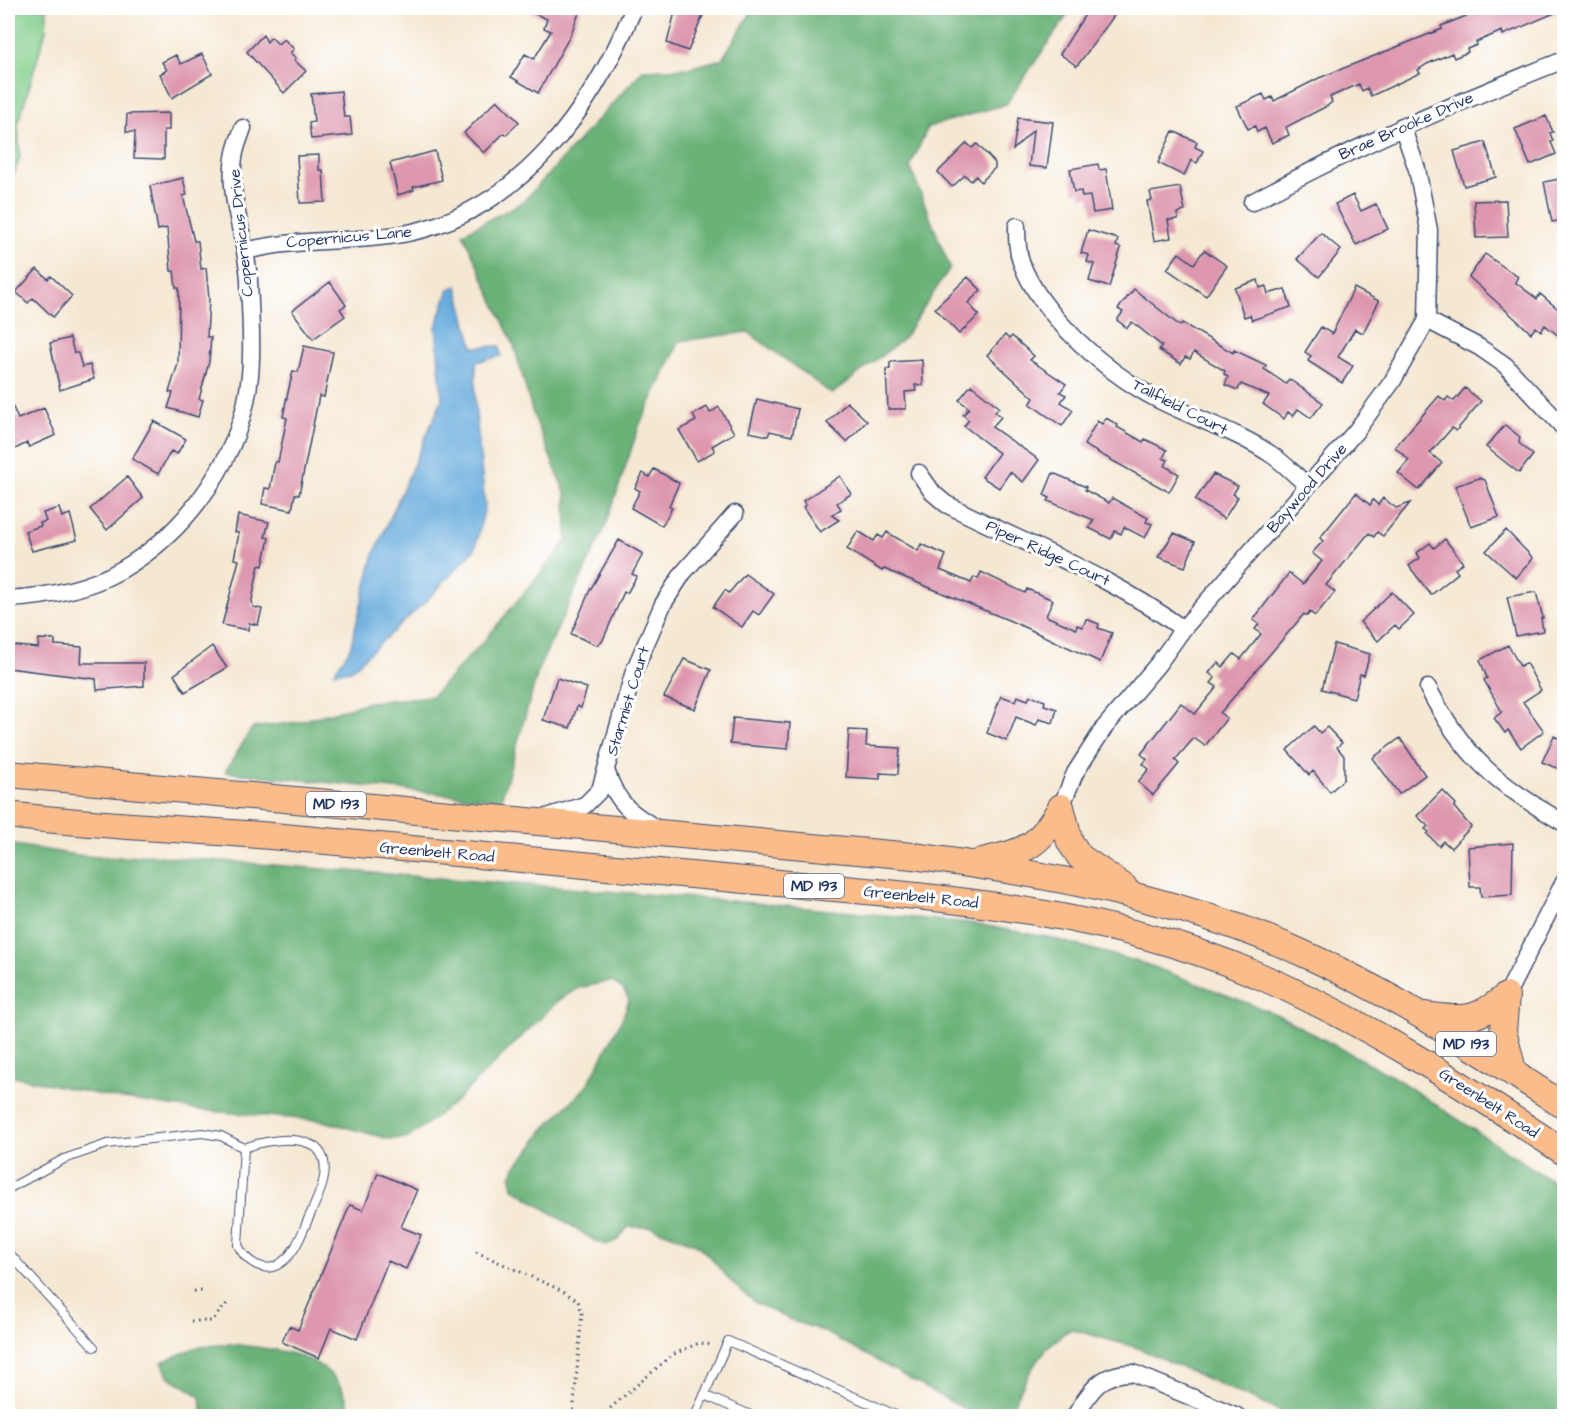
<svg xmlns="http://www.w3.org/2000/svg" width="1572" height="1424" viewBox="0 0 1572 1424" font-family="'Architects Daughter',sans-serif">
<style>
.green{fill:#83cf8c;stroke:#4f7f75;stroke-width:1.5}
.forest{fill:#6ab278;stroke:#42706b;stroke-width:1.5}
.water{fill:#67acdd;stroke:#416e9e;stroke-width:1.5}
.building{fill:#dd97ae}
.lines{fill:none;stroke-linecap:round;stroke-linejoin:round}
.service-casing{stroke:#3c4b70;stroke-width:10}
.minor-casing{stroke:#3c4b70;stroke-width:19}
.primary-casing{stroke:#3c4b70;stroke-width:28}
.path{stroke:#3c4b70;stroke-width:3;stroke-dasharray:1.5 4.5;stroke-linecap:butt}
.service{stroke:#fff;stroke-width:8}
.minor{stroke:#fff;stroke-width:16}
.primary{stroke:#f9bc8a;stroke-width:26}
.labels{text-anchor:middle;dominant-baseline:central;stroke-width:6;stroke-linejoin:round;paint-order:stroke}
.shield{fill:#fff;stroke:#5f6d8e;stroke-width:1.5}
.shield-label{font-size:15px;font-weight:bold;fill:#1b2f5e}
.street-label{font-size:16px;fill:#1b2f5e;stroke:#fff}
</style>
<rect width="100%" height="100%" fill="#fff"/>
<filter id="ink" filterUnits="userSpaceOnUse"><feTurbulence type="fractalNoise" baseFrequency=".0167" numOctaves="2"/><feDisplacementMap in="SourceGraphic" scale="12" xChannelSelector="R" yChannelSelector="G"/><feConvolveMatrix kernelMatrix="1 2 1 2 8 2 1 2 1" color-interpolation-filters="sRGB"/></filter>
<filter id="wash" filterUnits="userSpaceOnUse"><feTurbulence type="fractalNoise" baseFrequency=".008" numOctaves="4" result="noise"/><feDisplacementMap in="SourceGraphic" scale="24" xChannelSelector="R" yChannelSelector="G"/><feGaussianBlur stdDeviation="1.35" result="paint"/><feColorMatrix in="noise" values="0 0 0 0 0 0 0 0 0 0 0 0 0 0 0 0 0 1.4 0 .05"/><feComposite in="paint" operator="in"/></filter>
<g filter="url(#wash)">
<rect width="100%" height="100%" fill="#f5e8d3"/>
<!-- green -->
<path class="green" d="M8 8H47L46 30 18 124 20 157 8 191Z"/>
<!-- forest -->
<path class="forest" d="M754 8H1083L1068 14 1006 104 928 127 910 167 950 268 903 339 832 394 748 332 680 341 639 426 606 525 539 668 501 800 225 772 252 728 298 722 370 702 432 696 484 641 567 541 566 495 533 414 514 346 463 233 523 202 643 70 688 68 722 59Z
M8 844C54 850 98 863 145 855L720 900 970 923 1047 937 1146 964 1276 1014 1392 1076 1564 1189V1409L1546 1413 1544 1416H1291L1138 1348 1071 1329C1037 1348 1025 1383 1007 1416H977L823 1331 793 1321 756 1303 734 1285 710 1257 696 1244 651 1227H628L618 1240 606 1245 595 1241 513 1188 511 1177 515 1167 533 1146 543 1130 587 1086 623 1017 629 1000 623 989 611 981 578 988 560 999 456 1101 408 1138 389 1139 323 1121 199 1110 110 1097 8 1075Z
M230 1344C283 1350 341 1353 351 1416H203L200 1396 168 1376 162 1362 197 1347Z"/>
<!-- water -->
<path class="water" d="M457 286 473 347 499 346 501 356 476 362 475 404 485 506 475 549 425 602 351 670 334 672 350 649 373 557 442 400 436 327 449 289Z"/>
<g id="blocks">
<!-- building -->
<path class="building" d="M521 8H581L570 36 538 93 511 77 525 54 534 59 551 31 544 28 547 19Z
M676 8H706L688 51 667 43Z
M1089 8H1108L1116 13 1077 66 1060 54Z
M1486 8 1564 9 1503 35 1502 31 1476 42 1477 45 1467 49 1468 52 1454 58 1452 53 1427 64 1418 70 1420 73 1371 96 1367 88 1362 91 1359 84 1330 97 1332 102 1327 106 1286 127 1289 135 1272 143 1265 128 1257 132 1255 126 1248 129 1237 106 1263 94 1266 100 1272 97 1274 101 1319 78 1442 29 1441 26Z
M263 35 267 42 271 37 278 44 284 39 294 49 290 53 296 58 294 60 306 71 284 93 247 52Z
M202 54 212 74 172 98 160 74 167 70 162 62 176 55 181 64Z
M341 91 344 117H350L352 135 311 139 309 123 314 122 311 94Z
M497 100 519 122 506 135 504 133 484 153 464 133Z
M169 113V130H164V159L134 158 135 132H126L127 114Z
M1546 116 1553 132 1550 133 1553 141 1551 142 1556 154 1530 165 1515 129Z
M1018 118 1053 122 1047 168 1029 166 1033 130 1013 150Z
M1173 131 1197 142 1195 147 1203 151 1197 163 1191 160 1184 176 1158 163Z
M1485 142 1496 177 1464 186 1454 151Z
M967 143 972 148 977 144 995 163V168L981 182 976 176 971 181 965 175 952 187 938 172Z
M435 151 442 180 413 187 414 190 398 195 390 163Z
M319 155V170H323L325 202 300 203 297 156Z
M1098 164 1099 170 1106 169 1112 210 1093 213 1090 196 1082 197 1081 191 1074 192 1070 169Z
M183 178 187 195 183 196 194 241H198L201 269 206 268 209 298 207 337H211L209 362 199 399 203 400 198 417 168 408 173 393 169 392 178 364 179 288H176L174 271H171L167 228 158 230 150 186Z
M1564 178V220L1552 222 1544 182Z
M1180 187 1185 211 1177 213 1178 219 1168 220 1171 238 1154 241 1147 201 1152 200 1150 192Z
M1353 195 1361 211 1376 204 1388 229 1356 245 1335 204Z
M1506 200 1508 237 1476 238 1474 201Z
M1088 230 1118 239 1116 246 1121 248 1109 287 1089 281 1094 264 1087 262 1089 255 1081 253Z
M1321 233 1341 250 1319 277 1297 259Z
M1204 250 1227 266 1206 296 1167 269 1179 253 1194 264Z
M1485 254 1518 277 1515 282 1537 299 1540 294 1564 314V340L1545 325 1541 331 1536 327 1531 333 1469 277Z
M37 269 48 279 51 276 72 296 53 317 33 298 28 303 16 292Z
M968 277 981 290 968 303 979 315 959 334 935 308Z
M1258 280 1260 288 1266 286 1268 294 1285 289 1291 307 1252 320 1250 315 1244 317 1235 288Z
M330 282 346 305 340 309 345 316 313 339 292 311Z
M1354 288 1379 301 1363 333 1355 329 1338 357 1353 366 1342 383 1308 361 1311 356 1305 352 1321 327 1332 334Z
M1134 289 1180 326 1182 323 1233 353 1234 350 1266 365 1264 369 1286 384 1289 379 1323 403 1311 418 1298 409 1293 416 1288 412 1284 419 1263 404 1269 396 1241 384 1238 390 1225 385 1228 377 1224 374 1225 371 1194 352 1190 359 1185 357 1181 364 1159 350 1162 346 1132 322 1127 328 1117 320 1123 312 1118 309Z
M1005 335 1009 339 1012 336 1034 356 1030 360 1066 384 1060 392 1066 395 1061 402 1073 410 1062 426 1030 404 1034 398 987 355Z
M70 338 74 353H78L82 367 90 365 94 379 60 390 50 343Z
M304 346 333 352 324 397 319 396 299 495 295 494 292 510 262 504 265 488 270 489 275 462H278L287 418 283 417 286 401 293 371 298 372Z
M922 360 923 385H915L916 391 905 392 906 409H888L886 369H890V362Z
M971 385 999 407 995 412 1001 417 992 427 1039 460 1023 482 1010 472 999 488 982 477 999 453 964 426 969 420 963 415 969 408 959 400Z
M1465 388 1481 401 1456 431 1452 428 1430 453 1442 463 1419 490 1398 473 1409 460 1395 447 1439 396 1445 401 1448 397 1454 401Z
M8 396 18 419 44 408 56 435 29 447 27 443 13 450 8 436Z
M757 399 798 409 792 436 770 431 768 436 749 432Z
M847 402 867 421 847 442 827 423Z
M707 407 710 413 719 407 734 433 712 446 715 451 697 461 679 430 696 421 693 415Z
M1106 418 1118 425 1117 427 1143 442 1145 439 1167 450 1163 458 1168 460 1165 466 1179 474 1169 492 1084 445 1097 421 1102 424Z
M154 421 186 439 177 454 171 451 158 474 132 459Z
M1505 425 1520 437 1519 443 1533 455 1519 473 1486 447Z
M654 469 679 483 669 506 672 508 662 526 631 508 640 491 635 488 643 473 649 477Z
M1053 473 1086 487 1085 490 1109 503 1112 498 1148 518 1146 522 1152 524 1145 538 1124 527 1121 534 1115 531 1111 539 1089 528 1094 520 1048 501 1050 498 1044 495Z
M1213 474 1238 486 1233 494 1238 497 1224 519 1195 500Z
M840 476 851 494 837 503 841 509 831 515 839 520 820 532 803 507 806 505 803 501Z
M127 477 143 498 107 530 90 509Z
M1479 478 1485 480 1499 517 1471 527 1455 486Z
M1356 493 1370 505 1373 500 1378 505 1383 498 1396 508 1410 503 1383 536 1377 532 1374 537 1369 533 1326 585 1335 592 1315 616 1310 612 1307 616 1304 614 1220 713 1227 718 1205 746 1194 738 1175 760 1179 764 1153 795 1138 782 1149 769 1143 764 1147 759 1141 754 1181 703 1195 714 1217 687 1211 683 1215 678 1209 673 1218 662 1223 667 1234 654 1241 659 1261 634 1255 629 1259 624 1253 620 1289 573 1303 584 1322 561 1312 553 1323 541 1320 538Z
M59 508 62 517 70 514 77 540 32 551 25 531 41 526 40 523 46 521 43 513Z
M238 515 269 522 265 537 269 538 263 566 259 565 252 600 253 607 262 609 258 625 249 623 248 630 222 625 239 560 234 559 239 533 235 532Z
M1506 530 1533 558 1516 578 1486 551Z
M858 531 874 541 878 535 883 538 887 532 918 551 921 544 946 555 940 570 971 583 974 577 978 579 981 572 1025 593 1027 589 1053 600 1046 616 1076 629 1077 625 1083 627 1086 619 1099 624 1098 628 1112 633 1100 662 1013 622 884 569 882 571 847 549Z
M1174 533 1195 542 1185 567 1158 557Z
M1445 539 1463 563 1455 569 1458 573 1431 595 1409 566 1420 558 1417 553 1430 543 1434 548Z
M619 540 643 554 632 574 637 576 627 593 624 592 602 642 596 645 571 634 590 590Z
M745 574 774 594 759 615 753 611 742 627 713 607 725 590 729 593Z
M1392 592 1414 615 1399 629 1395 625 1378 641 1360 622Z
M1536 592 1543 618H1541L1543 631 1516 636 1507 597Z
M39 639 55 640V645L82 647 81 663H144V686L97 690 96 679 8 668V645L38 648Z
M1334 644 1370 654 1364 675 1360 674 1354 698 1322 689Z
M1508 645 1520 666 1526 663 1541 690 1523 702 1544 731 1521 748 1508 730 1505 733 1494 718 1502 712 1484 680 1487 678 1480 660Z
M212 646 227 668 185 692 174 675Z
M684 659 711 670 695 709 664 697Z
M557 678 587 688 581 708 577 706 570 728 543 720Z
M1001 696 1015 701 1017 696 1028 700 1030 696 1045 701 1044 705 1057 709 1053 723 1039 719 1036 725 1016 717 1007 741 987 733Z
M733 718 790 723 788 749 730 744Z
M1314 726 1320 733 1327 727 1342 743 1337 747 1344 756V779L1330 792 1313 771 1309 775 1287 750Z
M849 730 867 731 866 746 900 748 898 774 880 773V779L846 777Z
M1554 736 1564 741V771L1542 762Z
M1400 738 1425 775 1399 794 1373 758Z
M1442 790 1456 804 1454 807 1471 827 1451 848 1443 841 1439 846 1427 834 1429 832 1425 829 1428 826 1417 816Z
M1513 843 1512 895 1481 897 1480 887H1470L1468 847Z
M378 1173 417 1190 401 1227 421 1235 406 1269 388 1261 357 1339 331 1328 319 1358 282 1342 289 1326 298 1330 350 1205 363 1210Z"/>
</g>
</g>
<g filter="url(#ink)">
<use href="#blocks" fill-opacity="0" stroke="#3c4b70" stroke-width="1.5"/>
<g class="lines">
<!-- service casing -->
<g class="service-casing">
<path id="service" d="M8 1189 64 1159 107 1144 202 1133 221 1136 244 1148C271 1138 332 1128 324 1177 322 1190 315 1203 310 1215 302 1232 297 1251 282 1262 265 1276 245 1261 238 1245L244 1148
M8 1252 94 1347
M704 1395 753 1416
M695 1416 728 1341 898 1416"/>
</g>
<!-- minor casing -->
<g class="minor-casing">
<path id="minor" d="M1252 202C1353 147 1457 102 1564 60
M1017 226C1017 238 1017 250 1021 262 1040 314 1105 371 1153 397 1192 418 1235 430 1272 455 1284 463 1295 475 1307 485
M246 251C300 237 354 244 408 233 522 209 592 109 634 8
M1427 320 1479 347 1505 365 1564 428
M919 473 933 493 946 504C1029 546 1106 573 1183 629
M8 599C45 597 88 589 121 570 189 531 243 454 250 375 253 345 250 311 249 280 247 242 227 195 234 158 235 148 240 137 243 128
M1428 688C1465 759 1496 783 1564 823
M607 773C618 805 631 813 659 830
M1061 807 1075 773 1104 728 1158 664 1183 629 1356 431 1392 382 1427 320 1429 230 1417 169 1402 126
M547 817 585 805 600 790 634 671 663 604 683 573 735 514
M1506 996 1564 882
M1075 1416C1090 1391 1101 1372 1133 1373L1237 1416"/>
</g>
<!-- primary casing -->
<g class="primary-casing">
<path id="primary" d="M8 774 913 856C1049 874 1186 899 1311 957 1400 998 1483 1053 1564 1106
M1061 807 1070 842 1080 857 1124 887
M8 815C99 826 191 829 283 837 437 850 591 865 745 880 917 896 1094 905 1255 974 1365 1021 1464 1086 1564 1152
M982 861C1027 850 1037 849 1061 807
M1506 996 1503 1031 1514 1074
M1424 1015C1465 1020 1474 1022 1506 996"/>
</g>
<!-- path -->
<path class="path" d="M476 1252 563 1291 578 1301 582 1313 573 1416
M194 1291H205
M191 1321H212L229 1301
M601 1416 672 1355 699 1343 713 1345"/>
<!-- service -->
<use href="#service" class="service"/>
<!-- minor -->
<use href="#minor" class="minor"/>
<!-- primary -->
<use href="#primary" class="primary"/>
</g>
</g>
<g class="labels">
<!-- shield labels -->
<g class="shield">
<rect x="306" y="792" width="60" height="24" rx="4.5"/>
<rect x="784" y="874" width="60" height="24" rx="4.5"/>
<rect x="1436" y="1032" width="60" height="24" rx="4.5"/>
</g>
<g class="shield-label">
<text x="336" y="804">MD 193</text>
<text x="814" y="886">MD 193</text>
<text x="1466" y="1044">MD 193</text>
</g>
<!-- street labels -->
<g class="street-label">
<text transform="translate(1406 126) rotate(-24)">Brae Brooke Drive</text>
<text transform="translate(241 233) rotate(-96)">Copernicus Drive</text>
<text transform="translate(349 237) rotate(-5)">Copernicus Lane</text>
<text transform="translate(1180 407) rotate(27)">Tallfield Court</text>
<text transform="translate(1307 488) rotate(-49)">Baywood Drive</text>
<text transform="translate(1048 553) rotate(25)">Piper Ridge Court</text>
<text transform="translate(628 701) rotate(-73)">Starmist Court</text>
<text transform="translate(437 852) rotate(5)">Greenbelt Road</text>
<text transform="translate(921 897) rotate(6)">Greenbelt Road</text>
<text transform="translate(1489 1103) rotate(33)">Greenbelt Road</text>
</g>
</g>
<!-- margin -->
<rect width="1572" height="1424" fill="none" stroke="#fff" stroke-width="30"/>
</svg>
